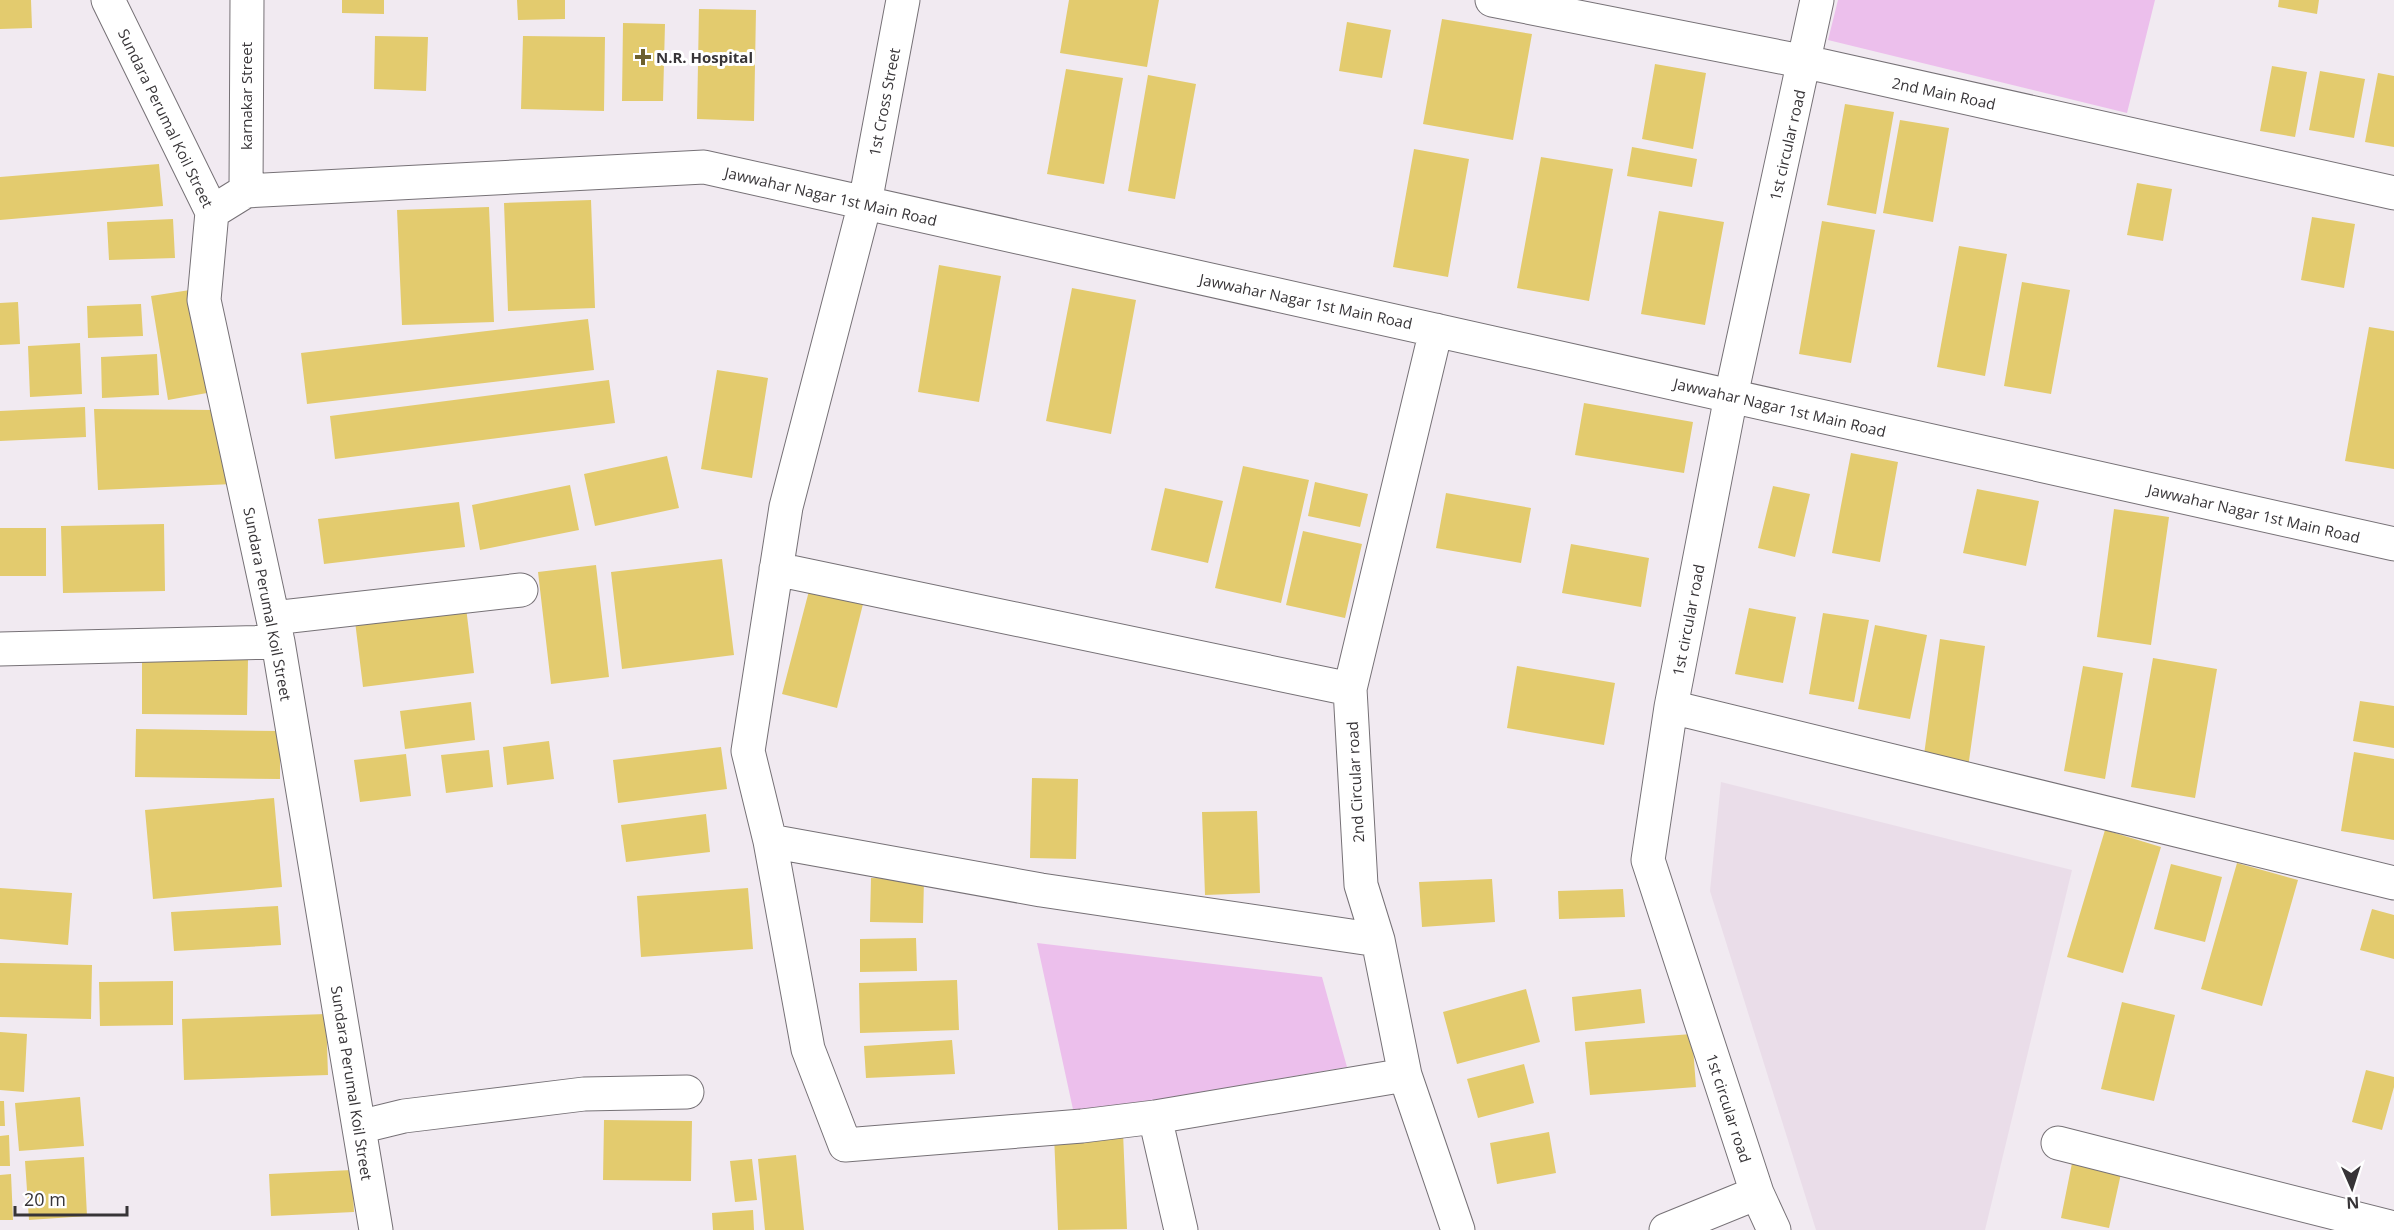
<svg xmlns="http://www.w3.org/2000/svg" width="2394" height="1230" viewBox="0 0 2394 1230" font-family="'Open Sans',sans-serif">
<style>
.built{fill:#eadde9}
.green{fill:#ecbfec}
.building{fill:#e3cb6e}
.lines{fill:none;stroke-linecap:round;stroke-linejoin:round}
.minor-casing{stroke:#767176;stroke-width:35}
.minor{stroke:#fff;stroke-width:33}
.poi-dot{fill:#6d602d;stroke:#fff;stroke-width:2}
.labels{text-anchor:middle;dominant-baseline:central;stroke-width:6;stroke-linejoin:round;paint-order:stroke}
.poi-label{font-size:15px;font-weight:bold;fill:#373437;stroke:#fff;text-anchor:start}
.street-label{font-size:15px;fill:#373437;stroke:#fff}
</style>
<rect width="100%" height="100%" fill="#f1eaf1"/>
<!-- built -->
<path class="built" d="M1721 782 2072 870 1985 1230H1816L1710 891Z"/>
<!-- green -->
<path class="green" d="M1838 0H2155L2127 113 1828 40Z
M1037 943 1322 977 1347 1067 1074 1114Z"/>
<!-- building -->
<path class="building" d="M0 0H31L32 28 0 29Z
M342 0H384V14L342 13Z
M517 0H565V19L518 20Z
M1069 0H1159L1147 67 1060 53Z
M2279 0H2319L2317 14 2278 7Z
M699 9 756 10 754 121 697 119Z
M1442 19 1532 34 1513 140 1423 124Z
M1347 22 1391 30 1382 78 1339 71Z
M623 23 665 24 663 101H622Z
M375 36 428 37 426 91 374 89Z
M523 36 605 37 604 111 521 109Z
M1655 64 1706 73 1693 149 1642 139Z
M2272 66 2307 72 2295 137 2260 131Z
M1066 69 1123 78 1104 184 1047 174Z
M2320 71 2365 79 2354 138 2309 130Z
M2378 73 2394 76V147L2365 142Z
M1148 75 1196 84 1175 199 1128 191Z
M1845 104 1894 112 1876 214 1827 205Z
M1900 120 1949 128 1933 222 1883 213Z
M1632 147 1697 159 1692 187 1627 176Z
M1414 149 1469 159 1448 277 1393 267Z
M1541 157 1613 169 1589 301 1517 288Z
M159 164 163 206 0 220V177Z
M2137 183 2172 189 2163 241 2127 235Z
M591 200 595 308 508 311 504 203Z
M489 207 494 322 402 325 397 210Z
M1659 211 1724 222 1705 325 1641 314Z
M2312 217 2355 224 2344 288 2301 280Z
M173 219 175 258 109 260 107 222Z
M1822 221 1875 230 1851 363 1799 354Z
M1959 246 2007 254 1985 376 1937 367Z
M939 265 1001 276 979 402 918 392Z
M2022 282 2070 290 2051 394 2004 386Z
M1072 288 1136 300 1111 434 1046 421Z
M190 290 207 393 168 400 151 296Z
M18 302 20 344 0 345V303Z
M141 304 143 336 88 338 87 306Z
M588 319 594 370 307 404 301 353Z
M2369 327 2394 331V469L2345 461Z
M80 343 82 394 30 397 28 346Z
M157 354 159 395 102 398 101 357Z
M717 370 768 378 752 478 701 469Z
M609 380 615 423 335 459 330 416Z
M1584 403 1693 422 1684 473 1575 455Z
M85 407 86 437 0 441V411Z
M94 409 216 410 233 484 98 490Z
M1851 453 1898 462 1880 562 1832 553Z
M667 456 679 508 595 526 584 474Z
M1243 466 1309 480 1281 603 1215 588Z
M1315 482 1368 494 1360 527 1308 516Z
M570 485 579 530 480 550 472 505Z
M1773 486 1810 494 1795 557 1758 548Z
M1165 488 1223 501 1208 563 1151 550Z
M1977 489 2039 501 2026 566 1963 553Z
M1446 493 1531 508 1521 563 1436 548Z
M459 502 465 547 324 564 318 519Z
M2114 509 2169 517 2151 645 2097 637Z
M164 524 165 591 63 593 61 526Z
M0 528H46V576H0Z
M1303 531 1362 544 1345 618 1286 605Z
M1571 544 1649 558 1641 607 1562 593Z
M722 559 734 655 622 669 611 572Z
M596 565 609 677 551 684 538 572Z
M810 587 864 600 837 708 782 694Z
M465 599 474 673 363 687 354 613Z
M1749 608 1796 617 1783 683 1735 674Z
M1823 613 1869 620 1854 702 1809 694Z
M1875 625 1927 635 1910 719 1858 709Z
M1940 639 1985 646 1968 768 1923 762Z
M2153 658 2217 669 2195 798 2131 787Z
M142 659 248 660 247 715 142 714Z
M1517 666 1615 683 1604 745 1507 728Z
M2083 666 2123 673 2105 779 2064 771Z
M2360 701 2394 706V748L2353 741Z
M471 702 475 740 405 749 400 711Z
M136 729 280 731V779L135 777Z
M549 741 554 779 507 785 503 747Z
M721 747 727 789 618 803 613 760Z
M489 750 493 787 446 793 441 755Z
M2354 752 2394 759V840L2341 831Z
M406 754 411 796 360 802 354 760Z
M1032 778 1078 779 1076 859 1030 858Z
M274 798 282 887 153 899 145 810Z
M1257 811 1260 893 1205 895 1202 812Z
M706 814 710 852 626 862 621 825Z
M2105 830 2161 847 2123 973 2067 957Z
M2237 863 2298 880 2262 1006 2201 989Z
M2171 864 2222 877 2205 942 2154 929Z
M871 878 924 879 923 923 870 922Z
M1492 879 1495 922 1422 927 1419 882Z
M0 888 72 893 68 945 0 939Z
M748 888 753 949 641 957 637 896Z
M1623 889 1625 917 1559 919 1558 891Z
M278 906 281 945 174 951 171 912Z
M2372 909 2394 915V959L2360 950Z
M916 938 917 971 860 972V939Z
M0 963 92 965 91 1019 0 1017Z
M957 980 959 1030 860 1033 859 983Z
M173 981V1025L100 1026 99 982Z
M1526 989 1540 1042 1457 1064 1443 1012Z
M1641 989 1645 1023 1575 1031 1572 997Z
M2122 1002 2175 1015 2154 1101 2101 1089Z
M326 1014 328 1075 184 1080 182 1019Z
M0 1032 27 1034 24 1092 0 1090Z
M1692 1034 1696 1087 1590 1095 1585 1042Z
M952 1040 955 1074 866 1078 864 1046Z
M1524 1064 1534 1103 1478 1118 1467 1079Z
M2366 1070 2394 1077V1087L2382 1130 2352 1122Z
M80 1097 84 1146 19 1151 15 1103Z
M0 1101H4L5 1126H0Z
M604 1120 692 1121 691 1181 603 1180Z
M1123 1132 1127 1229 1058 1230 1054 1135Z
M1549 1132 1556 1173 1497 1184 1490 1143Z
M9 1135 10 1166H0V1136Z
M796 1155 804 1230H765L758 1159Z
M84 1157 87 1216 29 1220 25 1161Z
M2073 1158 2122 1169 2109 1228 2061 1218Z
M752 1159 757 1200 735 1202 730 1161Z
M352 1170 354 1212 271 1216 269 1174Z
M11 1174 13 1220H0V1175Z
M753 1210 754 1230H713L712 1213Z"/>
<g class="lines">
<!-- minor casing -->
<g class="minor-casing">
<path id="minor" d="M108 0 212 212 204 300 278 642 376 1230
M903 0 865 203 786 507 748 751 770 841 808 1049 845 1145 1082 1126 1155 1117 1405 1075
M1492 0 1806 62 2394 193
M246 191 247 0
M212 212 246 191 704 167 2394 544
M1436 330 1350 689 1361 885 1378 940 1405 1075 1458 1230
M776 569 1350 689
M273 618 521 590
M0 649 278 642
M1671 707 2394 883
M770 841 1041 890 1378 940
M1155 1117 1181 1230
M359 1127 404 1116 584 1094 687 1092
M2058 1143 2394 1228
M1666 1230 1757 1193
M1774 1230 1757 1193 1648 860 1671 707 1731 396 1817 0"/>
</g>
<!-- minor -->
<use href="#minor" class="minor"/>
</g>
<!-- markers -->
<path class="poi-dot" d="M640 48h6v6h6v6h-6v6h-6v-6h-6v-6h6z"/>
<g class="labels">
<!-- poi labels -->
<g class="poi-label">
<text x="656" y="57">N.R. Hospital</text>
</g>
<!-- street labels -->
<g class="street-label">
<text transform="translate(1944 93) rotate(12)">2nd Main Road</text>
<text transform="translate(246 96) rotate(-90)">karnakar Street</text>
<text transform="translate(884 102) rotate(-79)">1st Cross Street</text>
<text transform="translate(166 118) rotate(64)">Sundara Perumal Koil Street</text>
<text transform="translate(1787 145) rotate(-77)">1st circular road</text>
<text transform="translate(831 196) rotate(13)">Jawwahar Nagar 1st Main Road</text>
<text transform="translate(1306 301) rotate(12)">Jawwahar Nagar 1st Main Road</text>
<text transform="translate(1780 407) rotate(13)">Jawwahar Nagar 1st Main Road</text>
<text transform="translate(2254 513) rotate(13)">Jawwahar Nagar 1st Main Road</text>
<text transform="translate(268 604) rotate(79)">Sundara Perumal Koil Street</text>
<text transform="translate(1688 620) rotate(-79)">1st circular road</text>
<text transform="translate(1355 782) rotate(-93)">2nd Circular road</text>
<text transform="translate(352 1083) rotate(81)">Sundara Perumal Koil Street</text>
<text transform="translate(1729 1108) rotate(72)">1st circular road</text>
</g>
</g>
<!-- north arrow -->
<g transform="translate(2352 1188) rotate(177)" stroke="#ffffff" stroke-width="4.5" paint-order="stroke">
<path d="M0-4.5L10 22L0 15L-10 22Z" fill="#373437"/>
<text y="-9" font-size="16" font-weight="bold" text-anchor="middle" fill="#373437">N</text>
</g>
<!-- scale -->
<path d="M15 1206v9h112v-9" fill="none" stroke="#373437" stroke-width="3"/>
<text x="24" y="1206" font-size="18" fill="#373437" stroke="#ffffff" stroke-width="4.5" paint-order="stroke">20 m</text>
</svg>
